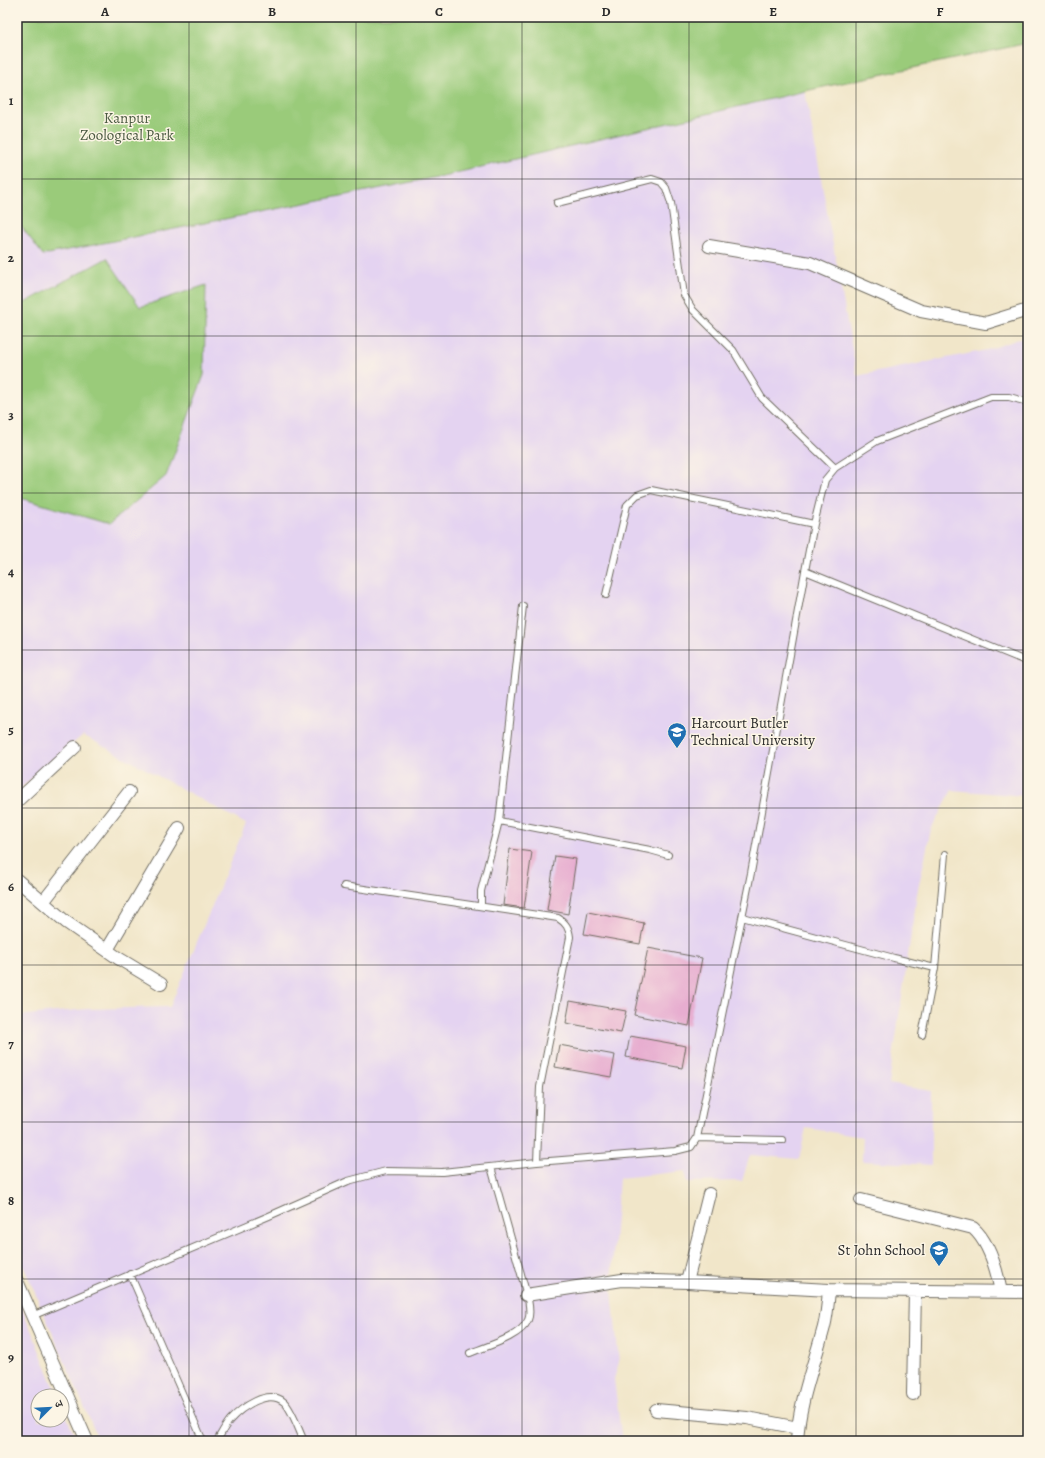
<svg xmlns="http://www.w3.org/2000/svg" width="1045" height="1458" viewBox="0 0 1045 1458" font-family="Alegreya,'Noto Serif Devanagari',serif">
<style>
.built{fill:#e4d3f1}
.green{fill:#9acb7a;stroke:#627b52}
.building{fill:#e7add0}
.lines{fill:none;stroke-linecap:round;stroke-linejoin:round}
.service-casing{stroke:#706c62;stroke-width:8}
.minor-casing{stroke:#706c62;stroke-width:14}
.service{stroke:#fff;stroke-width:6}
.minor{stroke:#fff;stroke-width:12}
.grid{fill:none;stroke:#2b2b2b;stroke-width:1;stroke-opacity:0.55}
.labels{text-anchor:middle;dominant-baseline:central;stroke-width:3;stroke-linejoin:round;paint-order:stroke}
.park-label{font-size:15px;fill:#4c5b43;stroke:#fcf5e5}
.poi-label{font-size:15px;fill:#2b2b2b;stroke:#fcf5e5;text-anchor:start}
.neatline{fill:none;stroke:#2b2b2b;stroke-width:1.5}
.grid-label{font-size:13px;text-anchor:middle;font-weight:bold;fill:#2b2b2b}
</style>
<rect width="100%" height="100%" fill="#fcf5e5"/>
<filter id="ink" filterUnits="userSpaceOnUse"><feTurbulence type="fractalNoise" baseFrequency=".025" numOctaves="2"/><feDisplacementMap in="SourceGraphic" scale="8" xChannelSelector="R" yChannelSelector="G"/><feConvolveMatrix kernelMatrix="1 2 1 2 8 2 1 2 1" color-interpolation-filters="sRGB"/></filter>
<filter id="wash" filterUnits="userSpaceOnUse"><feTurbulence type="fractalNoise" baseFrequency=".012" numOctaves="4" result="noise"/><feDisplacementMap in="SourceGraphic" scale="16" xChannelSelector="R" yChannelSelector="G"/><feGaussianBlur stdDeviation="0.9" result="paint"/><feColorMatrix in="noise" values="0 0 0 0 0 0 0 0 0 0 0 0 0 0 0 0 0 1.4 0 .05"/><feComposite in="paint" operator="in"/></filter>
<g filter="url(#wash)">
<rect width="100%" height="100%" fill="#f1e6c9"/>
<!-- built -->
<path class="built" d="M805 91 857 376 987 350 1028 336V787L1025 796 952 790 931 829 917 894 889 1084 931 1091V1165L862 1161 863 1137 806 1128 799 1159 750 1155 742 1181 686 1182 685 1171 619 1178 611 1282 619 1362 614 1379 622 1441H99L17 1251V1016L87 1009 170 1007 246 824 83 735 17 791V221L44 255 447 175Z
M17 1296 58 1396H38V1420H62V1406L77 1441H17Z"/>
<!-- green -->
<path class="green" d="M17 17H1028V43L805 91 447 175 43 255 17 221Z
M107 258 140 307 206 285 204 375 166 476 109 524 17 497V307Z"/>
<g id="blocks">
<!-- building -->
<path class="building" d="M510 849 532 852 524 908 503 905Z
M555 856 576 859 568 914 547 910Z
M588 912 644 923 640 944 584 934Z
M648 948 702 958 689 1026 634 1015Z
M570 1001 626 1011 621 1033 566 1023Z
M630 1036 686 1046 682 1068 626 1057Z
M559 1045 615 1055 611 1077 555 1067Z"/>
</g>
</g>
<g filter="url(#ink)">
<use href="#blocks" fill-opacity="0" stroke="#706c62" stroke-width="1"/>
<g class="lines">
<!-- service casing -->
<g class="service-casing">
<path id="service" d="M557 203 652 179 661 182 666 188 671 203 684 295 693 310 733 350 762 398 835 468
M805 571 1028 662
M606 595 627 505 637 495 651 490 814 524
M499 821 650 850 668 855
M344 886 558 918C566 923 569 928 570 937L540 1087 537 1162
M481 906V891L499 821 523 606
M742 917 894 958 935 968 945 854
M922 1035 935 968
M697 1138 782 1140
M130 1274 203 1441
M32 1316 269 1216 348 1181 386 1171 442 1172 537 1162 675 1151 691 1147 697 1138 751 873 805 571 814 524 825 480 835 468 877 441 991 397H1009L1028 402
M470 1353C487 1346 521 1337 528 1320 531 1314 529 1305 528 1299L491 1167
M217 1441C221 1434 225 1426 230 1420 241 1408 268 1388 284 1402 292 1409 299 1431 304 1441"/>
</g>
<!-- minor casing -->
<g class="minor-casing">
<path id="minor" d="M709 246 810 263 921 311 986 323 1028 310
M17 801 75 747
M17 880 66 922 118 958 161 984
M43 902 129 792
M107 950 179 828
M861 1200 973 1228C989 1242 997 1271 1001 1292
M17 1281 87 1441
M687 1282 709 1194
M526 1295 622 1280 687 1282 829 1290 1028 1292
M913 1394 915 1291
M656 1410 747 1418 798 1428
M797 1441C799 1402 814 1365 824 1327 827 1315 828 1302 829 1290"/>
</g>
<!-- service -->
<use href="#service" class="service"/>
<!-- minor -->
<use href="#minor" class="minor"/>
</g>
</g>
<!-- grid -->
<path class="grid" d="M189 17V1441M356 17V1441M522 17V1441M689 17V1441M856 17V1441M17 179H1028M17 336H1028M17 493H1028M17 650H1028M17 808H1028M17 965H1028M17 1122H1028M17 1279H1028"/>
<!-- icons -->
<defs>
<g id="university-pin" transform="scale(1)"><path d="M0 17L-7.5 6A9.5 9.5 0 1 1 7.5 6Z" fill="#1f6fb2" stroke="#fcf5e5"/><path d="M0-5L7-2L0 1L-7-2ZM-4 1L0 2.5L4 1V4Q0 6-4 4Z" fill="#fff"/></g>
<g id="school-pin" transform="scale(1)"><path d="M0 17L-7.5 6A9.5 9.5 0 1 1 7.5 6Z" fill="#1f6fb2" stroke="#fcf5e5"/><path d="M0-5L7-2L0 1L-7-2ZM-4 1L0 2.5L4 1V4Q0 6-4 4Z" fill="#fff"/></g>
</defs>
<g fill-rule="evenodd">
<use href="#university-pin" x="677" y="732"/>
<use href="#school-pin" x="939" y="1250"/>
</g>
<g class="labels">
<!-- park labels -->
<g class="park-label">
<text x="127" y="118">Kanpur<tspan x="127" dy="17">Zoological Park</tspan></text>
</g>
<!-- poi labels -->
<g class="poi-label">
<text x="691" y="723">Harcourt Butler<tspan x="691" dy="17">Technical University</tspan></text>
<text x="925" y="1250" text-anchor="end">St John School</text>
</g>
</g>
<!-- margin -->
<rect width="1045" height="1458" fill="none" stroke="#fcf5e5" stroke-width="44"/>
<!-- north arrow -->
<g transform="translate(50 1408) rotate(66)"><circle r="19" fill="#fcf5e5" stroke="#a8a49b"/>
<path d="M0-3L7 15L0 10L-7 15Z" fill="#1f6fb2"/>
<text y="-6" font-size="11" font-weight="bold" text-anchor="middle" fill="#2b2b2b">उ</text>
</g>
<rect x="22" y="22" width="1001" height="1414" class="neatline"/>
<g class="grid-label">
<text x="105" y="16">A</text>
<text x="272" y="16">B</text>
<text x="439" y="16">C</text>
<text x="606" y="16">D</text>
<text x="773" y="16">E</text>
<text x="940" y="16">F</text>
<text x="11" y="105">1</text>
<text x="11" y="262">2</text>
<text x="11" y="419">3</text>
<text x="11" y="576">4</text>
<text x="11" y="734">5</text>
<text x="11" y="891">6</text>
<text x="11" y="1048">7</text>
<text x="11" y="1205">8</text>
<text x="11" y="1362">9</text>
</g>
</svg>
